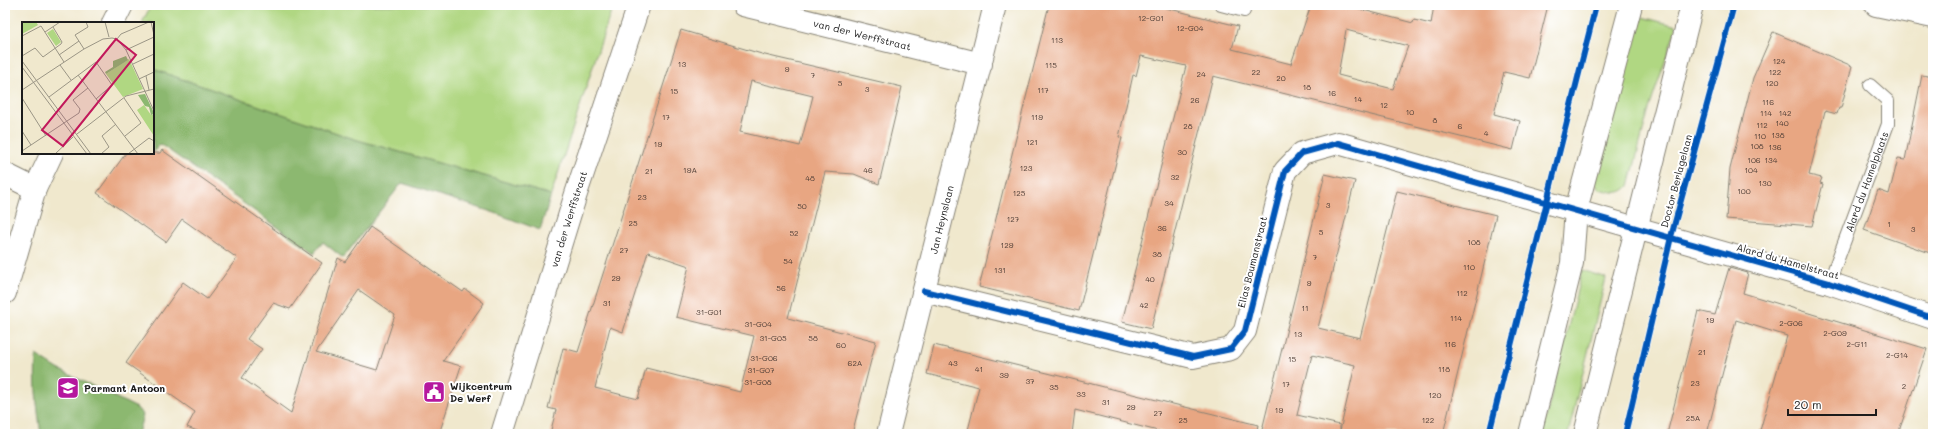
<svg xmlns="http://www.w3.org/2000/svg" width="1938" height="439" viewBox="0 0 1938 439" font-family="Mali,sans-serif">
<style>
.green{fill:#b0d782;stroke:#667a4f}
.forest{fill:#8cb870;stroke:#546a46}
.building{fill:#e8a682;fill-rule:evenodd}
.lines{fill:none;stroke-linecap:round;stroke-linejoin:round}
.lane-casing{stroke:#868274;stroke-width:14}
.street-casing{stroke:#868274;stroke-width:24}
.secondary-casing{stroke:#868274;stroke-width:24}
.lane{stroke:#fff;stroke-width:12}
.street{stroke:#fff;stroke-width:22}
.secondary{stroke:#fff;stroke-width:22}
.cycleway-casing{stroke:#fff;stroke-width:8}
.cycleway{stroke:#0057b8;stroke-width:6}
.labels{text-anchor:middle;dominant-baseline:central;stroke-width:4;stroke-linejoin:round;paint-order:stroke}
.number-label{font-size:8px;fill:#4f3e36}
.street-label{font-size:10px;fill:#1c1c1c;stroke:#fff}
.poi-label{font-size:10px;font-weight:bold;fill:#1c1c1c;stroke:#fff;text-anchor:start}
.inset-road{fill:none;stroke:#9b9686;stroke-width:1}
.view{fill:#c2185b;fill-opacity:0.15;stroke:#c2185b;stroke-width:2}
.inset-edge{fill:none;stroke:#1c1c1c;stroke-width:2}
</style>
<rect width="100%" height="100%" fill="#fff"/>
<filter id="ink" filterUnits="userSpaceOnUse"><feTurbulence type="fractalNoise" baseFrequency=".025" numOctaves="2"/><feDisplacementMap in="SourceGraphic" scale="8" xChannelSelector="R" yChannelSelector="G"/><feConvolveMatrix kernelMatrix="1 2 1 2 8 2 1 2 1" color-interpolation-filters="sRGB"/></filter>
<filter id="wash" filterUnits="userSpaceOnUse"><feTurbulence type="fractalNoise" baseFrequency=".012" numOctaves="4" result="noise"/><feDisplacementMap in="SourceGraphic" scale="16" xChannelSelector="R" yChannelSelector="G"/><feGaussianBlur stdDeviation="0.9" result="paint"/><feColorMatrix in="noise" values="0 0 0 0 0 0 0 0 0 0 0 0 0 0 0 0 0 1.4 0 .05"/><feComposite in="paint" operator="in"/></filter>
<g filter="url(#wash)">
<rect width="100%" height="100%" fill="#f0e8cd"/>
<!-- green -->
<path class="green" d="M151 5H613L551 195 354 139 153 69V23H142Z
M1634 15 1677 26 1648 112 1629 186C1620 196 1611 192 1599 189L1595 182 1594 172Z
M1582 270 1606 278 1568 434H1542Z"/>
<!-- forest -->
<path class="forest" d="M153 69 354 139 551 195 540 230 495 213 402 183 343 258 323 242 314 253 160 144 153 153Z
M36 355 58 369 137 408 143 415 138 434H41C37 408 34 382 36 355Z"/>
<g id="blocks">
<!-- building -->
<path class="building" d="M1049 5H1154L1238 26 1232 49 1291 64 1311 5H1344L1413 23 1414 20 1431 24 1434 5H1548L1530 78 1504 72 1494 114 1520 121 1513 150 1213 76 1151 329 1122 322 1186 66 1141 56 1136 76 1133 75 1119 137 1122 138 1079 311 979 287ZM1346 30 1408 46 1393 89 1338 75Z
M681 30 765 55 902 87 879 184 854 174 825 172 788 318 876 341 852 434H550L556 410 548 408 563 348 578 352ZM751 81 813 96 800 146 740 132ZM648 252 689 266 676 317 754 336 740 392 646 368 638 399 595 388 610 327 623 332Z
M1773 32 1852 66 1841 108H1839L1837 114 1825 111 1809 175 1822 178 1820 183 1823 184 1812 226 1726 219 1730 169 1753 78Z
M1922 75 1933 77V254L1864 230 1878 190 1889 194 1898 159 1905 160Z
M162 150 322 263 290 309 273 303 247 339 262 349 242 378 291 413 338 258 345 262 370 227 463 292 465 289 484 303 443 361 461 366 439 434H205L187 427 195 412 126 363 183 282 207 299 237 258 182 219 166 242 97 193 126 153H160ZM359 290 395 315 377 370 316 352Z
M1325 174 1355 181 1318 328 1360 338 1397 191 1496 215 1443 434H1261ZM1312 355 1355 365 1340 431V425L1297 415Z
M1729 268 1748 273 1743 293 1927 349 1898 434H1759L1787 336 1736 320 1707 434H1667L1698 311 1715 315Z
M934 345 1258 425 1256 434H1170L1075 410 1072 434H967L979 387 927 374Z"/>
</g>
</g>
<g filter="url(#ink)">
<use href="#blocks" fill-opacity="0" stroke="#868274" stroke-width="1"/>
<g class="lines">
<!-- lane casing -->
<g class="lane-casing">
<g id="lane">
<path d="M1221 5 1244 11"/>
<path id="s1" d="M1829 283 1888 124V101L1870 85"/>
</g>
</g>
<!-- street casing -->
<g class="street-casing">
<g id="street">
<path id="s2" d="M743 5 981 64"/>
<path d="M5 174 35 189"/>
<path d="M924 291 1193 357 1231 349 1245 331 1285 171 1302 153 1338 143 1829 283 1933 318"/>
<path id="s3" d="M502 434 576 194 639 5"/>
<path id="s4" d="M888 434 995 5"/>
</g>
</g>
<!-- secondary casing -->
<g class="secondary-casing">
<path id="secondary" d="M1876 5 1933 17
M113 23 122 5
M5 293 35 189 52 153
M1530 434 1572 263 1576 210 1631 5
M1585 434 1692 5"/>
</g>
<!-- lane -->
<use href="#lane" class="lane"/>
<!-- street -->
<use href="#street" class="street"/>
<!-- secondary -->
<use href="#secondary" class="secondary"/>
<!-- cycleway casing -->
<g class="cycleway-casing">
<path id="cycleway" d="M924 291 1193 357 1231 349 1245 331 1285 171 1302 153 1338 143 1829 283 1933 318
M1489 434 1596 5
M1625 434 1671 237 1734 5"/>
</g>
<!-- cycleway -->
<use href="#cycleway" class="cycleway"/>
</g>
</g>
<!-- icons -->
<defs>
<g id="school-square" transform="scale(1.15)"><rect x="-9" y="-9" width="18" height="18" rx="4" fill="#b5179e" stroke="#fff"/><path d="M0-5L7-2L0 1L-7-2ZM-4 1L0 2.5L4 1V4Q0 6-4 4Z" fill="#fff"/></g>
<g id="civic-square" transform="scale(1.15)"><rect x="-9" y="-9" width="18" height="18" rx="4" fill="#b5179e" stroke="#fff"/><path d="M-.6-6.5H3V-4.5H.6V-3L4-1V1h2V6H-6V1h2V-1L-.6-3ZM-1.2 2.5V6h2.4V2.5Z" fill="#fff"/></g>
</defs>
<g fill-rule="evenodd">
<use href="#school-square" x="68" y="388"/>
<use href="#civic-square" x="434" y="392"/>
</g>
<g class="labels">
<!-- number labels -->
<g class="number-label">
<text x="1151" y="18">12-G01</text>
<text x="1190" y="28">12-G04</text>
<text x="1057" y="40">113</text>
<text x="1779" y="61">124</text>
<text x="682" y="64">13</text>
<text x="1051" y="65">115</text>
<text x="787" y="69">9</text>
<text x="1256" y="72">22</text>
<text x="1775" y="72">122</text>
<text x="1201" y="74">24</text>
<text x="813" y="75">7</text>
<text x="1281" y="78">20</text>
<text x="840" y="83">5</text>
<text x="1772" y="83">120</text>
<text x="1307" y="87">18</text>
<text x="867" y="89">3</text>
<text x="1043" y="90">117</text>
<text x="674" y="91">15</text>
<text x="1332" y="93">16</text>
<text x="1358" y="99">14</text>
<text x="1195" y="100">26</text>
<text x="1768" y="102">116</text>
<text x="1384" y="105">12</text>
<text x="1410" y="112">10</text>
<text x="1766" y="113">114</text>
<text x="1785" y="113">142</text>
<text x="666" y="117">17</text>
<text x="1037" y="117">119</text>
<text x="1435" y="120">8</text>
<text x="1782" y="123">140</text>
<text x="1762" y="125">112</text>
<text x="1188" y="126">28</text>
<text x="1460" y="126">6</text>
<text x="1486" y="133">4</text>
<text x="1778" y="135">138</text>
<text x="1760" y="136">110</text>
<text x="1032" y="142">121</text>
<text x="658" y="144">19</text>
<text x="1757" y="146">108</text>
<text x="1775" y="147">136</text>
<text x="1182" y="152">30</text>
<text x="1754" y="160">106</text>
<text x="1771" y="160">134</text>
<text x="1026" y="168">123</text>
<text x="690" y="170">19A</text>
<text x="868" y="170">46</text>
<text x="1751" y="170">104</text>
<text x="649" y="171">21</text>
<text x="1175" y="177">32</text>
<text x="810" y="178">48</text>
<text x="1765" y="183">130</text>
<text x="1744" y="191">100</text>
<text x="1019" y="193">125</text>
<text x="642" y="197">23</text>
<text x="1169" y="203">34</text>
<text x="1328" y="205">3</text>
<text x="802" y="206">50</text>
<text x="1013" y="219">127</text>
<text x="633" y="223">25</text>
<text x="1889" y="224">1</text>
<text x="1162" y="228">36</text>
<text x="1913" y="229">3</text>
<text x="1321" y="232">5</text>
<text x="794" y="233">52</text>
<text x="1474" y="242">108</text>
<text x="1007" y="245">129</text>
<text x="624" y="250">27</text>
<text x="1157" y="254">38</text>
<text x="1315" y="257">7</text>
<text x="788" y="261">54</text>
<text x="1469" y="267">110</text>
<text x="1000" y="270">131</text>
<text x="616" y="278">29</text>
<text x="1150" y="279">40</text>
<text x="1309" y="283">9</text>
<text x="781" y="288">56</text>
<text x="1462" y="293">112</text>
<text x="607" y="303">31</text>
<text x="1144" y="305">42</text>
<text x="1305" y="308">11</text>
<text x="709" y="312">31-G01</text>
<text x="1456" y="318">114</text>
<text x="1710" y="320">19</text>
<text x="1791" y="323">2-G06</text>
<text x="758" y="324">31-G04</text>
<text x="1835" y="333">2-G09</text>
<text x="1298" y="334">13</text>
<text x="773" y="338">31-G05</text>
<text x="813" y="338">58</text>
<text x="1450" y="344">116</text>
<text x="1857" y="344">2-G11</text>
<text x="841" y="345">60</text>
<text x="1702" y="352">21</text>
<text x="1897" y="355">2-G14</text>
<text x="764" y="358">31-G06</text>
<text x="1292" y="359">15</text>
<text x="855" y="363">62A</text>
<text x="953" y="363">43</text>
<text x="979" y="369">41</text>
<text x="1444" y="369">118</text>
<text x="761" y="370">31-G07</text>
<text x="1004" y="375">39</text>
<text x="1030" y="381">37</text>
<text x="758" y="382">31-G08</text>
<text x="1695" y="383">23</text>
<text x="1286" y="384">17</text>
<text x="1904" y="386">2</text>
<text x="1054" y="387">35</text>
<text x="1081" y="394">33</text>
<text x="1435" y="395">120</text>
<text x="1106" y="402">31</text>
<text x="1131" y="407">29</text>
<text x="1279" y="410">19</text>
<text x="1158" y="413">27</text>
<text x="1693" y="418">25A</text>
<text x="1183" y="420">25</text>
<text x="1428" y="420">122</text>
</g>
<!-- street labels -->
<g class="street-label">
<text stroke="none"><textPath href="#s2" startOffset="123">van der Werffstraat</textPath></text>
<text transform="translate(1676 181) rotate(-75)">Doctor Berlagelaan</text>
<text stroke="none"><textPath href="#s1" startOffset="108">Alard du Hamelplaats</textPath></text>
<text stroke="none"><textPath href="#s3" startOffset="225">van der Werffstraat</textPath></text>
<text stroke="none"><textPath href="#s4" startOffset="221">Jan Heynslaan</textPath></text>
<text transform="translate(1788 261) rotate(16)">Alard du Hamelstraat</text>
<text transform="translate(1252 262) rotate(-76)">Elias Boumanstraat</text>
</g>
<!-- poi labels -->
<g class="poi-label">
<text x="450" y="386">Wijkcentrum<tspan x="450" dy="12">De Werf</tspan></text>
<text x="84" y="388">Parmant Antoon</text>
</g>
</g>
<!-- overview -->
<g transform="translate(22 22)">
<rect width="132" height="132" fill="#f0e8cd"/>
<path d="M0 0H14L16 3 0 12ZM31 7 39 20 34 24 25 11ZM107 37 121 67 101 75 84 52ZM122 83 129 93H132V114L115 88Z" fill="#b0d782"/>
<path d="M104 34 106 38 84 52 83 50 91 45V39ZM123 72 132 91V92L129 93 127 85 123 84 116 73Z" fill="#8cb870"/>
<path class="inset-road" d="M83 0 87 15M129 0 132 13M23 10 38 0M0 14 19 4 42 40M95 17 99 12 127 0M62 27 53 13 66 5 64 0M104 28 132 15M37 33 57 19M0 34 13 26 21 35 39 22 40 20 31 5M0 39 69 132M111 42 132 32M38 43 49 58M0 45 65 132M56 53 116 132M124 54 127 68M117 57 132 50M0 68 62 27 81 17 90 16 95 17 104 28 132 89M27 75 74 40 90 63 74 77M0 76 24 114M102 76 119 101 103 114M0 109 9 123M55 112 104 74 132 67M0 129 57 91 58 87 51 78 66 66M33 132 51 115M79 132 87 125 80 114 94 102M106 132 127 116 132 119"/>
<path class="view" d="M94 17 114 33 41 124 20 108Z"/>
<rect width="132" height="132" class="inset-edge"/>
</g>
<!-- margin -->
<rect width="1938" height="439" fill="none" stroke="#fff" stroke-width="20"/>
<!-- scale -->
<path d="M1788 409v6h88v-6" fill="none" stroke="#1c1c1c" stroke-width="2"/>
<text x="1794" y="409" font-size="12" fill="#1c1c1c" stroke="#ffffff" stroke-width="3" paint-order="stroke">20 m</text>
</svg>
